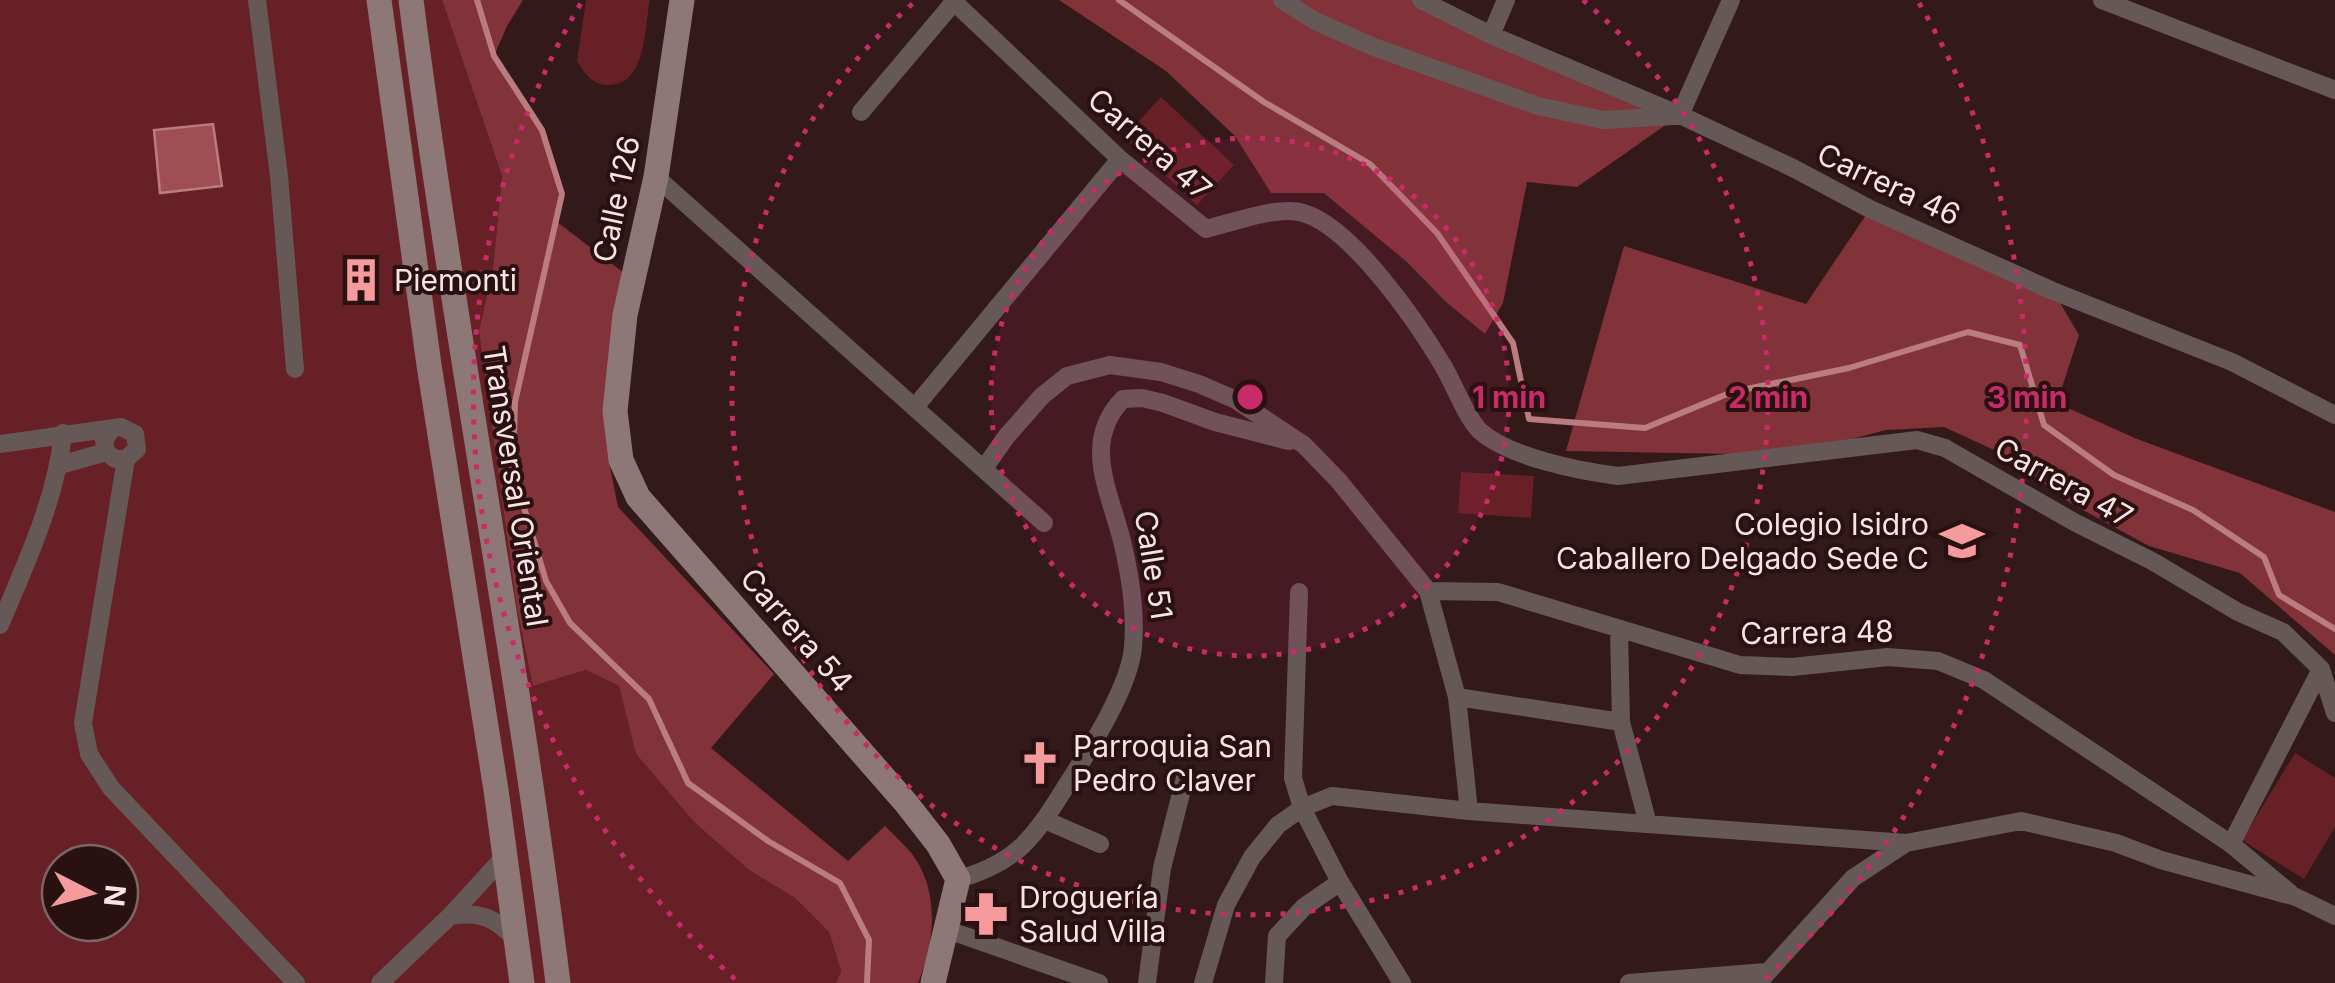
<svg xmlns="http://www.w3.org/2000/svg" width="2335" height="983" viewBox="0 0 2335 983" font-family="Inter,sans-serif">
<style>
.green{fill:#662026;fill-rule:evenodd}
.forest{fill:#813339}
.water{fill:#9f4f53;stroke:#ba7c7e;stroke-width:2.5}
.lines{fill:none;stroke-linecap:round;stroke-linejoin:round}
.stream{stroke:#ba7c7e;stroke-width:6}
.street{stroke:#675858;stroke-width:18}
.secondary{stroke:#8e7777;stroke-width:25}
.ring{fill:none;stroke:#c72c69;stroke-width:5;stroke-dasharray:5 10}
.labels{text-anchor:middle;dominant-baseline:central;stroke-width:8;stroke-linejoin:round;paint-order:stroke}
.street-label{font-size:30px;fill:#f8e4e4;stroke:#291011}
.poi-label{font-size:30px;fill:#f8e4e4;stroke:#291011;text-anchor:start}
.centre{fill:#c72c69;stroke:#291011;stroke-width:5}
.ring-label{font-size:30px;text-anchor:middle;font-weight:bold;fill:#c72c69;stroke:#291011;stroke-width:8;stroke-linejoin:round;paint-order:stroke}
</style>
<rect width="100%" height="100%" fill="#34191a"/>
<!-- green -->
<path class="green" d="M0 0H442L502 176 493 268 479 331 533 686 586 670 619 686 636 754 695 823 749 870 795 898 829 932 841 971 836 983H0ZM60 863H120V923H60Z
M586 0H650C644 29 647 86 607 85 592 84 584 73 577 61Z
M1161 97 1234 165 1197 205 1124 137Z
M1461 472 1534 476 1531 518 1458 513Z
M2295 753 2335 778V827L2304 879 2242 840Z"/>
<!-- forest -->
<path class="forest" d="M442 0H523L507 26 494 56C527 107 568 159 557 222L628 276 609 462 618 507 774 674 711 748 848 861 885 826C894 835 904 844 912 854 940 890 935 945 918 983H836L841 971 829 932 795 898 749 870 695 823 636 754 619 686 586 670 533 686 517 608 479 331 493 268 502 176Z
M1059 0H1421L1680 115 1577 187 1527 182 1503 303 1485 334 1445 301 1407 262 1324 193H1271L1235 136 1166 71Z
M1870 209 2053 291 2079 335 2057 403 2137 439 2335 512V655L2240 573 2149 546 2072 504 2003 454 1944 427 1886 430 1791 455 1566 451 1624 246 1806 304Z"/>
<!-- water -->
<path class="water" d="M213 124 222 186 160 193 154 130Z"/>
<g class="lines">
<!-- stream -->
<path class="stream" d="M477 0 494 56 542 130 562 194 515 402 513 471 546 581 570 623 649 699 688 783 768 841 840 883 869 940 867 983
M1119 0 1264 102 1370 164 1437 233 1513 343 1529 419 1645 428 1732 392 1849 368 1968 332 2020 345 2044 425 2114 475 2193 510 2264 557 2279 595 2335 629"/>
<!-- street -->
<path class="street" d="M257 0 279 176 295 369
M952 0 1120 159 1206 229C1231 223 1279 205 1303 213 1351 226 1417 322 1442 364 1453 381 1466 418 1480 431 1509 457 1579 471 1618 476L1917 440 1945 448 2074 522 2152 561 2238 612 2283 632 2321 669 2335 713
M1282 0 1315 21 1374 47 1538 106 1603 120 1674 116
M1421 0 1491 35 1680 115 1793 168 1870 209 2053 291 2232 362 2335 415
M2102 0 2335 90
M1491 35 1506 0
M861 112 954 2
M1680 115 1731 0
M656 177 1044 523
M915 407 1120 159
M112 429 104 440 106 452 115 459H126
M0 444 121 427 135 434 137 449 126 459 83 723 89 754 111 788 296 983
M60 465 106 452
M985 467 1006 437 1042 396 1067 376 1110 365 1161 372 1199 384 1236 400 1304 445 1338 480 1428 591 1457 697 1469 811
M1428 591 1498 592 1740 665 1792 667 1888 657 1938 661 1984 680 2231 844 2290 893
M1299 592 1293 778 1302 808 1340 882 1402 983
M0 625C26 563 56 500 63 433
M1619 630 1621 722 1648 824
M1457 697 1621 722
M1045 820 1100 844
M2231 844 2321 669
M958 879C1019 863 1036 834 1068 783 1090 749 1130 686 1133 647 1136 612 1130 574 1122 541 1110 492 1081 442 1123 399L1142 398 1163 403 1215 422 1289 441
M450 916C478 911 495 917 514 938
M948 930 1099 983
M380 983 450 916 505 856
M1147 983 1162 868 1185 778
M1203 983 1226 905 1252 857 1278 825 1302 808 1332 796 1469 811 1906 843 2021 821 2116 843 2161 860 2296 897 2335 916
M1274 983 1277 936 1304 907 1340 882
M1629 983 1766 972
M1758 983 1853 878 1906 843"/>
<!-- secondary -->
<path class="secondary" d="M379 0 429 365 496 790 522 983
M411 0C453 329 517 654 558 983
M682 0 656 177 625 315 615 411 621 460 638 497 906 803 938 844 958 879 933 983"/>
</g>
<!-- distance rings -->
<circle cx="1250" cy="397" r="259" fill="#c72c69" fill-opacity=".12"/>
<g class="ring">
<circle cx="1250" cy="397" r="259"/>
<path d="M1583 0A518 518 0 1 1 917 0"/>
<path d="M735 979A777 777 0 0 1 581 3M1919 3A777 777 0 0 1 1765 979"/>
</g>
<!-- icons -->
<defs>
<g id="building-bare" transform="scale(3.45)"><path d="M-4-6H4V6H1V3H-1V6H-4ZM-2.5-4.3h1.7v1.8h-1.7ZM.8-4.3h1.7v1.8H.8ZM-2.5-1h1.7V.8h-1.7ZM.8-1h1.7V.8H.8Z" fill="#f59b9d" stroke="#291011" stroke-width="2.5" paint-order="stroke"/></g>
<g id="school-bare" transform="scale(3.45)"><path d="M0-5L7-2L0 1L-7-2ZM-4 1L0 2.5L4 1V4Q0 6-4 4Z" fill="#f59b9d" stroke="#291011" stroke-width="2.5" paint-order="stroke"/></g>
<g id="church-bare" transform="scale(3.45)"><path d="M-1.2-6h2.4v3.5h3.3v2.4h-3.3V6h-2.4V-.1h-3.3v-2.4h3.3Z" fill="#f59b9d" stroke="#291011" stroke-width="2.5" paint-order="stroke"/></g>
<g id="pharmacy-bare" transform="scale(3.45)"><path d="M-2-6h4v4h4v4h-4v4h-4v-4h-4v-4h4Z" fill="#f59b9d" stroke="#291011" stroke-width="2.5" paint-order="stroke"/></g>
</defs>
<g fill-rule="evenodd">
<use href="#building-bare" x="361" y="280"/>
<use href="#school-bare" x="1962" y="541"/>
<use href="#church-bare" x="1040" y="763"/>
<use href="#pharmacy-bare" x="986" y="914"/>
</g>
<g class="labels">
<!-- street labels -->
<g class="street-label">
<text transform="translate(1150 144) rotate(41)">Carrera 47</text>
<text transform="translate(1889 184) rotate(25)">Carrera 46</text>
<text transform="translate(616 199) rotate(-78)">Calle 126</text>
<text transform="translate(2064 482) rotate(29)">Carrera 47</text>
<text transform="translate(516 486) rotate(81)">Transversal Oriental</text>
<text transform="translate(1154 565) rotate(81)">Calle 51</text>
<text transform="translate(797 630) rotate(49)">Carrera 54</text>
<text transform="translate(1817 632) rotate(-1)">Carrera 48</text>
</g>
<!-- poi labels -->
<g class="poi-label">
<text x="394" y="280">Piemonti</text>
<text x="1929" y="524" text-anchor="end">Colegio Isidro<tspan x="1929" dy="34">Caballero Delgado Sede C</tspan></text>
<text x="1073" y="746">Parroquia San<tspan x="1073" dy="34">Pedro Claver</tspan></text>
<text x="1019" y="897">Droguería<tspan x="1019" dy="34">Salud Villa</tspan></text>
</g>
</g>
<circle cx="1250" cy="397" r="15" class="centre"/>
<g class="ring-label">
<text x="1509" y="408">1 min</text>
<text x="1768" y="408">2 min</text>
<text x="2027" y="408">3 min</text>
</g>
<!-- north arrow -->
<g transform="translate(90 893) rotate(96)"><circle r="48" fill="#291011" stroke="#7c6565" stroke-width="2.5"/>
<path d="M0-8L18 38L0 25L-18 38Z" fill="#f59b9d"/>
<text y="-15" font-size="28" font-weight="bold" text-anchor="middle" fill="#f8e4e4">N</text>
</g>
</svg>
